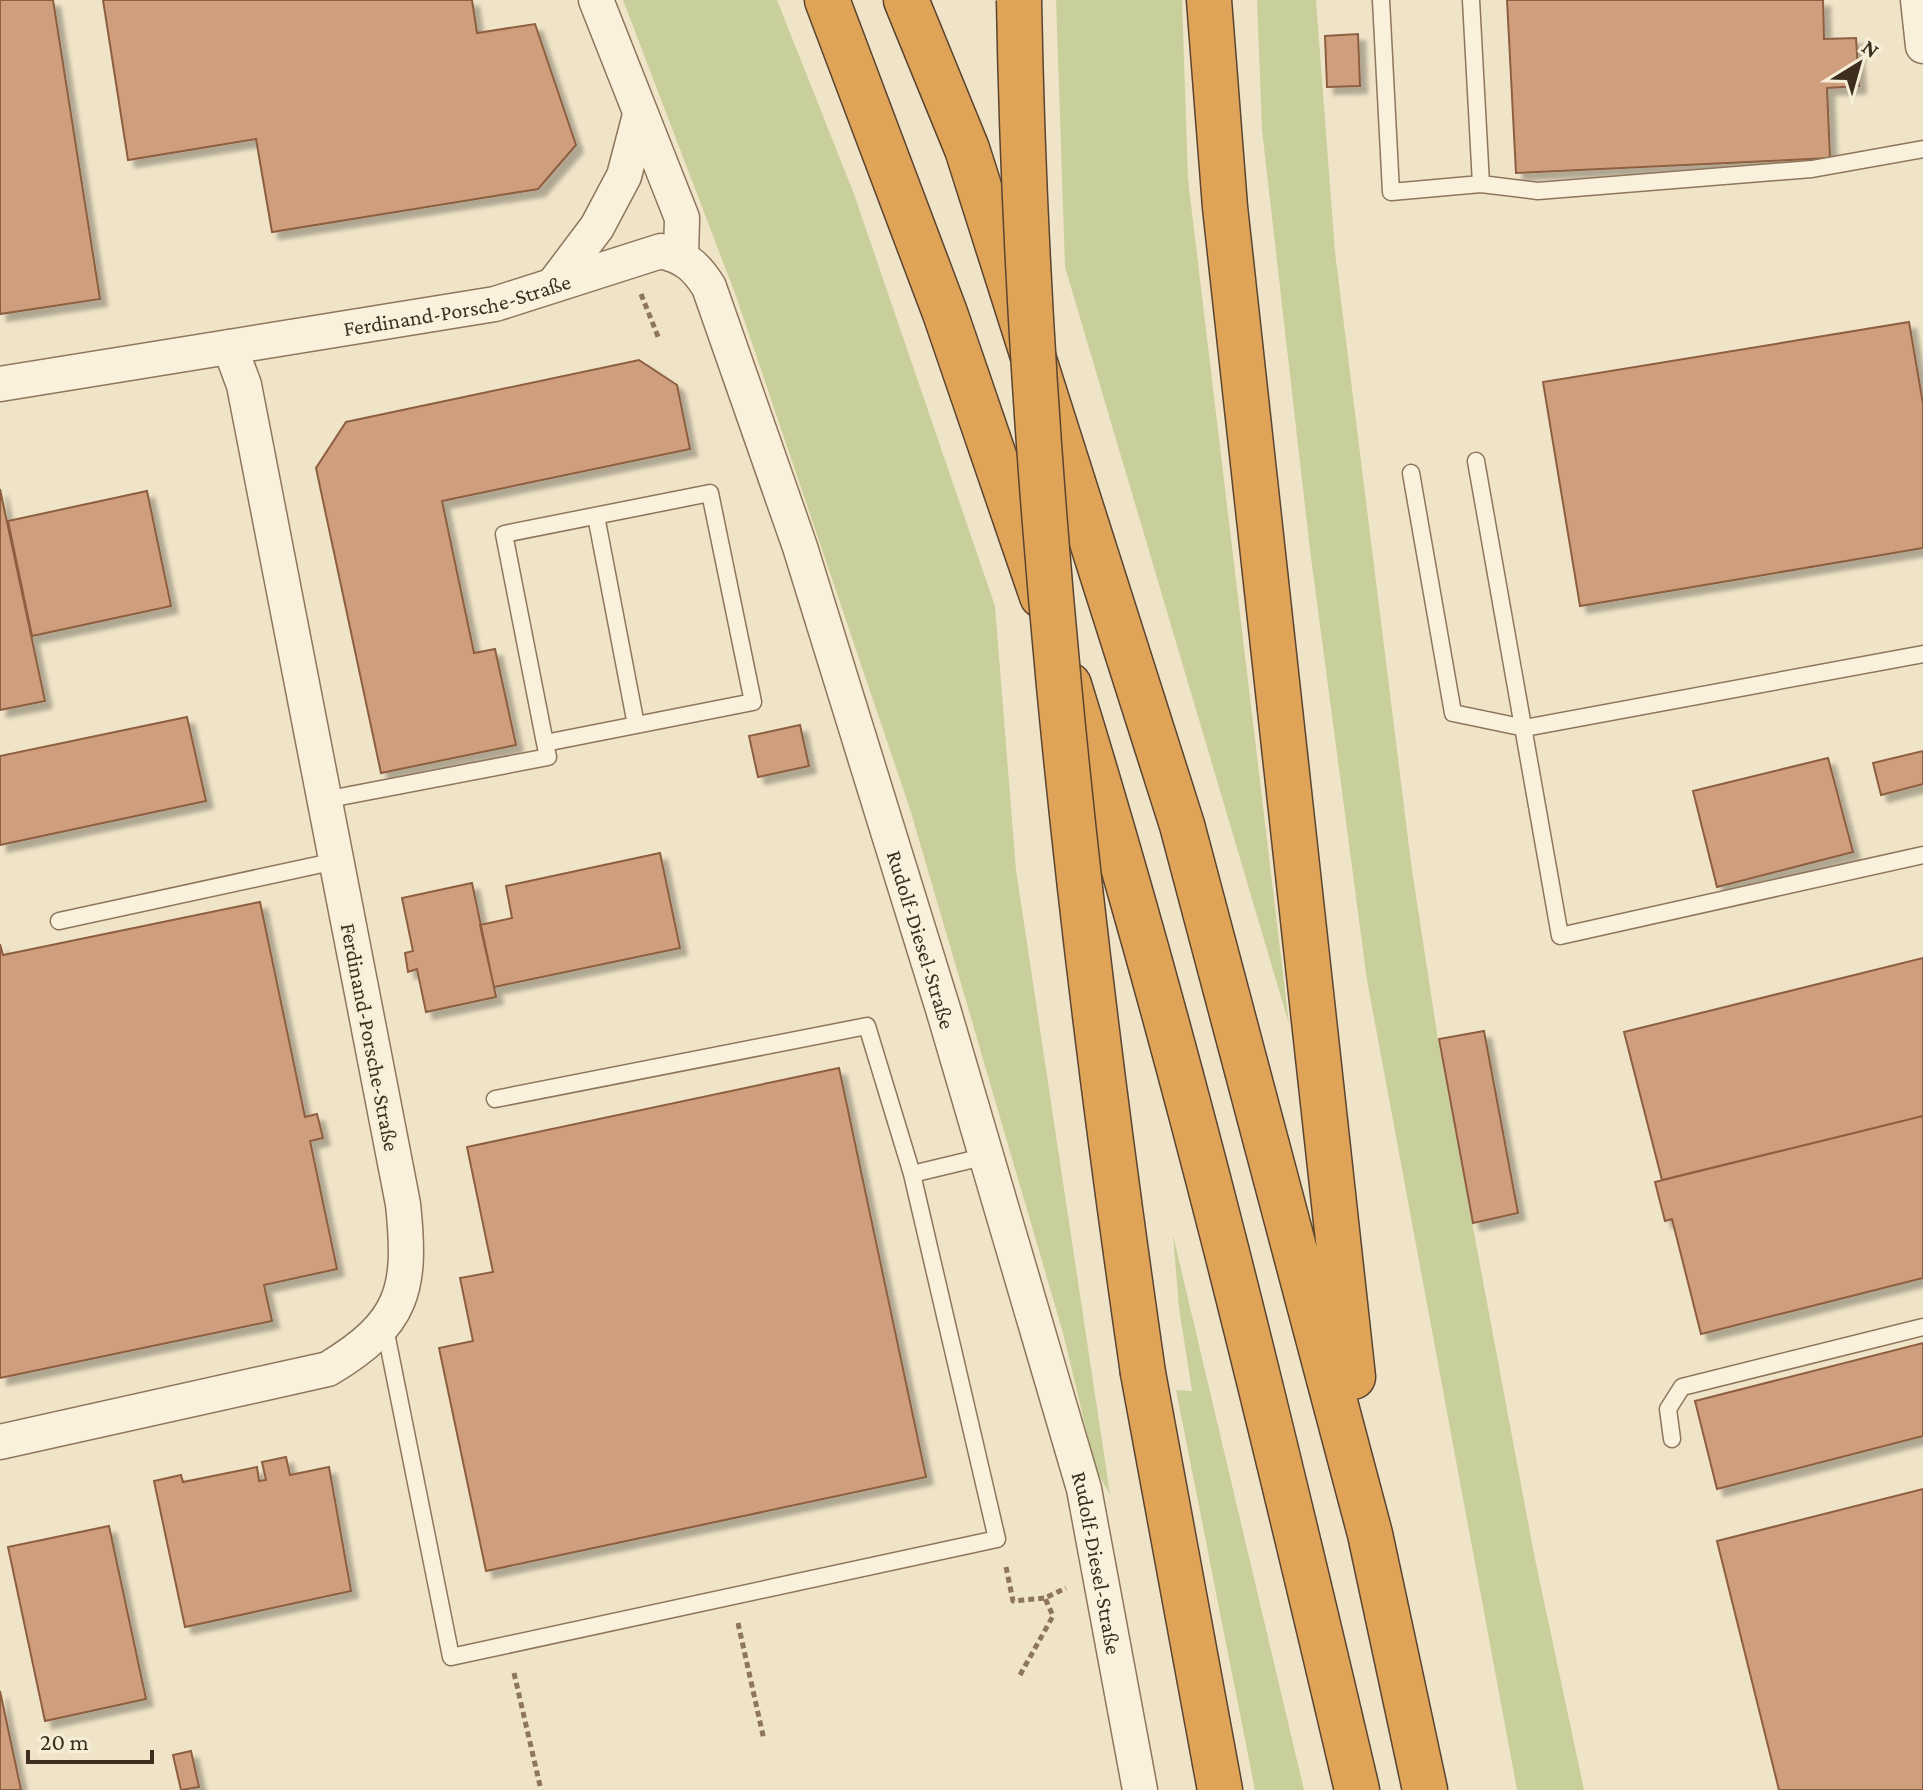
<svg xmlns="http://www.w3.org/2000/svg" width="1923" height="1790" viewBox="0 0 1923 1790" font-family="'Crimson Pro',serif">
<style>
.green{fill:#c9cf9b}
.building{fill:#cf9f7d;stroke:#8d5f41;stroke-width:2;filter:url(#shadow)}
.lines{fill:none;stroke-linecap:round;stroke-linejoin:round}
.lane-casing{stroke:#8d765c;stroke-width:19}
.street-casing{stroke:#8d765c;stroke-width:37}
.highway-casing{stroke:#5b4430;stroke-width:47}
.path{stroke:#8d765c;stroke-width:5;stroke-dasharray:6 4;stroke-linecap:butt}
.lane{stroke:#faf1dc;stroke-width:16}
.street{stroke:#faf1dc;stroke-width:34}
.highway{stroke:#e0a458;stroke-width:44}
.highway-bridge-casing{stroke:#5b4430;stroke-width:47;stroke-linecap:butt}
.highway-bridge{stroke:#e0a458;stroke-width:44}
.labels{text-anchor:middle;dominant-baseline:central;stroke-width:6;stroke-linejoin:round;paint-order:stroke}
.street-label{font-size:22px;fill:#3d2e20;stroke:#f7eed8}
</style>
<defs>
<filter id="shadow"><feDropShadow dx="7" dy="7" stdDeviation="2" flood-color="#0004"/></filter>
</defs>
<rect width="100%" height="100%" fill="#f0e4c8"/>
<!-- green -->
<path class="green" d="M623 0H777L854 194 995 606 1016 870 1110 1494 1096 1471 1063 1333 910 809 736 296Z
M1056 0H1182L1188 179 1289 1024 1065 267Z
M1257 0H1316L1335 252 1411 863 1438 1040 1534 1554 1584 1790H1517L1367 980 1310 550 1262 130Z
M1173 1235 1304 1790H1255L1176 1390 1192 1391 1179 1308Z"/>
<!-- building -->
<path class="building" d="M0 0H53L100 299 0 314Z
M103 0H472L477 33 535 24 576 145 538 189 272 232 256 139 128 160Z
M1507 0H1823L1824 39 1856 38 1859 86 1827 88 1830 158 1516 173Z
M1358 34 1360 86 1327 87 1325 36Z
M1909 322 1923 404V548L1580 606 1543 382Z
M639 360 677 385 690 449 442 501 474 653 495 649 516 745 381 773 316 468 346 422Z
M0 489 45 701 0 710Z
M147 491 171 606 32 636 8 521Z
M187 717 206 801 0 845V756Z
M800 725 809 766 758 777 749 736Z
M1923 751V784L1881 795 1873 763Z
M1828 758 1853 852 1717 887 1693 791Z
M660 853 680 948 494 987 480 925 512 918 506 886Z
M472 883 496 997 426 1012 417 969 408 972 405 953 413 951 402 898Z
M260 902 305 1117 317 1114 323 1138 310 1141 337 1269 264 1285 272 1321 0 1378V944L3 955Z
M1923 958V1116L1662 1180 1624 1032Z
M1484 1031 1518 1213 1473 1223 1439 1039Z
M839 1068 926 1477 486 1571 439 1348 473 1341 460 1278 493 1272 467 1147Z
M1923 1116V1278L1701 1334 1672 1219 1665 1221 1655 1182Z
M1923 1343V1436L1717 1489 1695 1401Z
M286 1457 290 1475 329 1467 351 1591 185 1627 154 1481 181 1475 183 1482 257 1467 259 1481 266 1480 262 1462Z
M1923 1489V1790H1779L1717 1541Z
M109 1526 146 1699 45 1721 8 1547Z
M0 1691 21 1790H0Z
M191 1751 199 1787 181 1790 173 1755Z"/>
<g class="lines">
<!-- lane casing -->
<g class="lane-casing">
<path id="lane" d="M1381 0 1391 192 1481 184 1471 0
M1481 184 1538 191 1812 169 1923 149
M1476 461 1560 936 1923 855
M1411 473 1453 713 1525 728 1923 654
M596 516 636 725
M324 800 548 757 545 743 504 534 710 493 753 702 545 743
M59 921 336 861
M495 1099 867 1026 912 1174
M384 1323 451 1657 997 1539 912 1174 987 1156
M1672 1439 1668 1409 1682 1387 1923 1327"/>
</g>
<!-- street casing -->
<g class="street-casing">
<g id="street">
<path d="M596 0 682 218 681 256"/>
<path d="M1918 0 1923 46"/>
<path d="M554 284 597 227 624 176 640 115"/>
<path id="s1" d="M0 384 495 304 661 251C685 257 696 266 709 287L800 547 943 1009 1084 1489 1140 1790"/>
<path d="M0 1442 328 1369C404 1323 412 1290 403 1204L244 385 230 347"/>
</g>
</g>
<!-- highway casing -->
<g class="highway-casing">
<path id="highway" d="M827 0 945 313 1042 596
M906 0 967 149 1182 825 1370 1534 1425 1790
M1209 0 1225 207 1353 1377
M1069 685C1181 1048 1270 1419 1357 1790
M1143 1373 1220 1790"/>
</g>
<!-- path -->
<path class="path" d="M641 294 659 339
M1006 1567 1013 1601 1045 1598
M738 1623 764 1740
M514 1673 541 1790
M1020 1675 1053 1616 1045 1598 1066 1588"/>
<!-- lane -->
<use href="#lane" class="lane"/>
<!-- street -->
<use href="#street" class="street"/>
<!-- highway -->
<use href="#highway" class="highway"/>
<!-- highway-bridge casing -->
<g class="highway-bridge-casing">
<path id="highway-bridge" d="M1019 0C1027 460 1077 918 1143 1373"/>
</g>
<!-- highway-bridge -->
<use href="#highway-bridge" class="highway-bridge"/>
</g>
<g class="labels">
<!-- street labels -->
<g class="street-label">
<text stroke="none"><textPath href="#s1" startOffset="464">Ferdinand-Porsche-Straße</textPath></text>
<text stroke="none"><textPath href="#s1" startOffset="1424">Rudolf-Diesel-Straße</textPath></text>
<text transform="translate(370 1037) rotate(79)">Ferdinand-Porsche-Straße</text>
<text stroke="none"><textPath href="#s1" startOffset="2072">Rudolf-Diesel-Straße</textPath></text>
</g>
</g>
<!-- north arrow -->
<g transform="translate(1859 64) rotate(37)" stroke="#f7eed8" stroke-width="6" paint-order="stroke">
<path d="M0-6L14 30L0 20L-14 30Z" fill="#3d2e20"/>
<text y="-12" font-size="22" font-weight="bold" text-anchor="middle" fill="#3d2e20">N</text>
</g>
<!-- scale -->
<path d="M28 1750v12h124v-12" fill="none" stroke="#3d2e20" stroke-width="4"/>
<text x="40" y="1750" font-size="24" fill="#3d2e20" stroke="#f7eed8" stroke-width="6" paint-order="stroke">20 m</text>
</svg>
